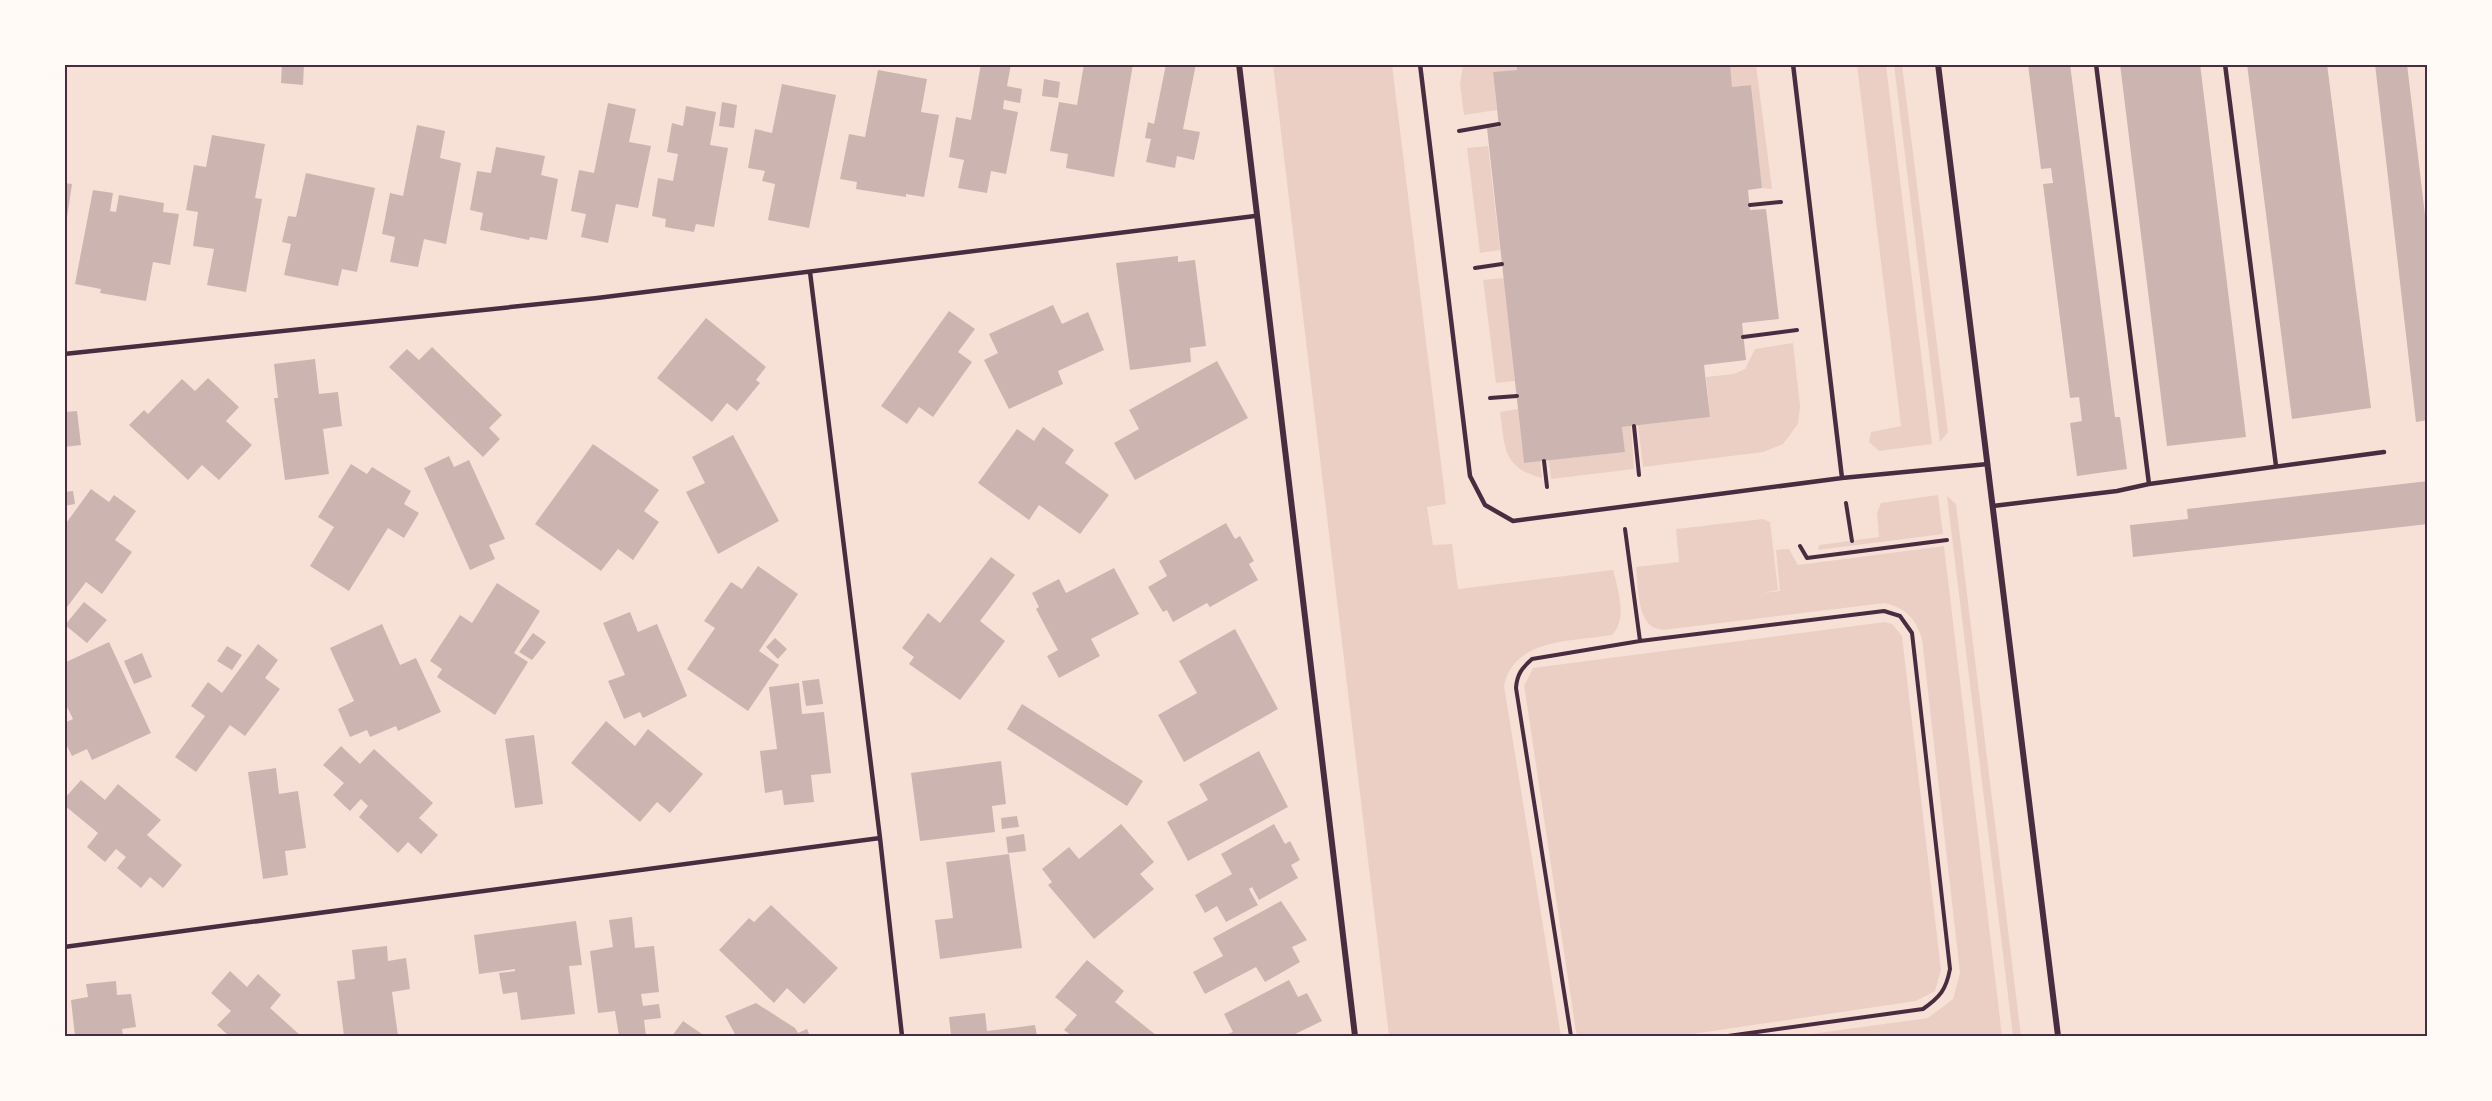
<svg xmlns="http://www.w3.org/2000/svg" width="2492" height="1101" viewBox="0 0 2492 1101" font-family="Karla,sans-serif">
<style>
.green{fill:#ebcfc5}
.building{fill:#ccb4b1}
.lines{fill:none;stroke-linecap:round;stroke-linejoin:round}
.path{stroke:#4a2c40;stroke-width:4}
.service{stroke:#4a2c40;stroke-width:4.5}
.minor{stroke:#4a2c40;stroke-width:6}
.neatline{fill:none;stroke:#4a2c40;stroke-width:2}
</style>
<rect width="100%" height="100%" fill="#f7e1d7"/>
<!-- green -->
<path class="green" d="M1273 65H1392L1446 504 1427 507 1433 545 1452 544 1458 589 1613 570C1618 589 1628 619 1612 635 1574 642 1514 637 1504 686L1561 1036H1389Z
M1463 65H1516L1517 70 1493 73 1497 110 1464 115 1460 84Z
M1729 65H1756L1772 189 1762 188 1751 85 1732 87Z
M1857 65H1886L1932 444 1879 451 1869 442 1871 432 1901 426Z
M1894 65H1902L1948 432 1940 442Z
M1488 146 1500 250 1480 253 1467 148Z
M1504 278 1515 381 1496 383 1483 280Z
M1793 343 1800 406 1798 424 1783 444 1763 452 1643 467 1638 425 1710 417 1706 377 1734 374 1745 369 1755 349Z
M1518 409 1524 463 1540 461 1542 478C1502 468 1505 447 1500 412Z
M1631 426 1634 469 1551 479 1549 460 1625 452 1622 427Z
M1938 495 1943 534 1818 550 1819 545 1879 537 1877 513 1881 503Z
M1947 496 1956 504 2021 1036H2013Z
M1763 519 1770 522 1778 590 1763 593 1780 591 1776 550 1789 549 1798 565 1944 546 2002 1036H1796L1928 1018 1953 999 1960 973 1922 639C1916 619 1906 608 1885 603L1663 630C1659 629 1653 628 1650 625 1637 613 1638 583 1636 567L1679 562 1676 529Z
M1885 622 1892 624 1902 636 1941 970 1935 991 1916 1001 1679 1036H1579L1576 1032 1526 698 1524 686 1533 668Z"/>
<!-- building -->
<path class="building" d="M282 64H304L303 85 281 83Z
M981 64H1011L1007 86 1022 89 1020 103 1004 100 1003 109 1018 112 1006 174 991 171 987 193 958 188 964 160 949 157 956 117 971 120Z
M1084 64H1133L1114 177 1066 168 1068 154 1050 151 1059 102 1077 105Z
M1166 64H1196L1183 129 1200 132 1194 160 1177 156 1175 168 1146 162 1151 139 1145 138 1148 122 1154 124Z
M1516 64H1730L1732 87 1751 85 1762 188 1748 190 1750 210 1766 209 1779 319 1742 323 1746 360 1704 365 1710 417 1622 427 1625 452 1524 463 1487 128 1499 127 1493 72 1517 70Z
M2028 64H2070L2115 417H2120L2127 469 2077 476 2070 423 2082 421 2079 397 2070 398 2043 184 2053 183 2051 168 2041 169Z
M2120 64H2200L2246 437 2167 446Z
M2247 64H2327L2371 408 2292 419Z
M2375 64H2407L2428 240V420L2416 422Z
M878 70 927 79 921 112 939 115 924 197 906 194V197L856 189 857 182 840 179 849 134 865 137Z
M1044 79 1060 82 1058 98 1042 96Z
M782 84 836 95 809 228 768 220 775 184 762 181 765 171 748 168 755 129 772 133Z
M722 102 737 105 734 128 719 126Z
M608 103 636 109 629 142 651 146 638 208 616 204 608 243 581 237 586 214 571 211 579 170 594 173Z
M686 106 716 112 710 145 728 148 714 227 696 224 694 232 665 227 666 219 652 216 658 178 673 181 678 154 667 152 672 123 683 126Z
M417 125 445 131 440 158 461 163 446 244 424 239 418 267 390 262 395 237 382 234 390 193 403 196Z
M212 135 265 144 255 198 262 199 246 292 207 285 214 249 193 246 198 212 186 210 194 165 206 167Z
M496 147 545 156 541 175 558 179 547 240 530 237 529 240 480 230 483 213 470 210 477 171 491 173Z
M306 173 375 188 357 272 342 269 338 286 284 275 291 244 282 242 288 216 296 217Z
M64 183 72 184 66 224H64Z
M93 190 113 193 110 211 116 212 119 195 164 203 163 212 179 214 170 265 153 262 146 301 100 293 101 289 75 284Z
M1178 256V262L1195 260 1206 346 1190 348 1191 362 1130 370 1116 263Z
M1053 305 1062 324 1088 312 1104 350 1058 371 1063 384 1009 409 984 360 998 353 989 334Z
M949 311 975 329 958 352 972 362 933 417 919 407 907 424 881 406Z
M706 318 766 367 756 380 760 383 737 411 727 403 712 422 657 378Z
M432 347 502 415 489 428 500 439 483 457 389 367 407 349 419 360Z
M315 359 319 394 338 392 342 426 323 429 329 474 285 480 274 398H278L274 364Z
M1217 361 1248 418 1135 480 1114 443 1139 429 1129 410Z
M208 378 239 407 226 421 252 445 219 480 202 465 188 480 129 425 144 410 148 414 182 379 195 391Z
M77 411 81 445 64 447V412Z
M1043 427 1074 450 1065 463 1109 495 1080 534 1039 505 1029 520 978 483 1017 429 1034 441Z
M733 435 779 521 718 554 686 492 705 483 692 457Z
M593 444 659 490 644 511 659 522 633 560 618 549 601 571 535 524Z
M449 456 454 467 469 460 505 539 489 545 495 559 470 570 424 468Z
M351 464 367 474 372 467 411 491 404 504 419 513 404 538 388 528 349 591 310 566 334 527 318 517Z
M2428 481V524L2133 557 2130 525 2188 519 2187 509Z
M91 489 109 502 114 495 136 511 115 540 132 552 102 594 86 582 64 611V526Z
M73 491 75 504 64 506V492Z
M1226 523 1235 539 1240 536 1254 561 1249 564 1258 580 1210 607 1207 603 1173 622 1167 610 1163 612 1148 587 1167 576 1159 561Z
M991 557 1015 575 980 621 1005 641 960 700 909 664 914 657 902 648 928 613 940 623Z
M758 566 798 594 759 651 779 665 748 711 687 669 715 628 704 621 731 582 742 589Z
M1114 568 1139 614 1091 639 1100 656 1059 678 1047 656 1058 650 1036 609 1039 607 1032 593 1059 579 1066 593Z
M497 583 540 611 514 653 528 662 495 715 437 677 442 669 430 661 460 615 472 623Z
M84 602 107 620 87 643 65 625Z
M630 612 638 632 657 624 687 696 643 718 640 712 624 719 608 681 625 675 603 623Z
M382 624 400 665 416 658 441 712 398 731 396 726 370 737 367 730 350 737 338 709 354 701 330 648Z
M1235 629 1278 709 1184 762 1158 715 1197 693 1179 661Z
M533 633 546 642 532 660 519 652Z
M775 638 787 649 778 659 766 647Z
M109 642 151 733 92 760 87 749 72 756 64 740V723L73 719 64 701V663Z
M258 644 278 660 265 678 280 689 245 736 230 725 196 772 175 757 205 716 191 706 208 682 222 693Z
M227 646 242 655 232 670 217 661Z
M142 653 152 677 134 684 124 661Z
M819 679 823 704 806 706 802 681Z
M799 683 802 714 824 712 831 773 811 775 814 802 784 805 782 790 765 793 760 751 777 749 769 687Z
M1022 704 1143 781 1127 806 1007 729Z
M606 721 635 746 648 729 703 774 670 813 657 802 640 822 571 763Z
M534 735 543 804 515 808 505 739Z
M341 746 360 764 374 749 433 803 419 818 438 835 421 854 408 842 398 853 359 817 368 806 361 799 350 811 333 795 344 783 323 765Z
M1259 751 1288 807 1188 861 1167 822 1208 800 1199 784Z
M1001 761 1006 804 992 806 995 832 920 841 911 773Z
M276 768 279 794 298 791 306 848 285 851 288 875 263 879 248 772Z
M81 780 105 800 118 784 161 820 147 835 182 865 163 888 150 877 141 888 117 868 126 857 116 849 105 862 87 847 98 833 64 805V799Z
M1017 816 1019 827 1002 829 1001 818Z
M1121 824 1154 862 1140 874 1154 889 1094 939 1048 885 1052 882 1042 869 1069 847 1079 859Z
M1274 824 1285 844 1290 841 1300 860 1291 865 1298 878 1259 900 1252 887 1249 889 1258 905 1226 922 1217 906 1205 913 1195 895 1232 874 1221 854Z
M1024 834 1026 851 1008 853 1006 837Z
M1009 854 1022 948 940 959 935 920 953 918 946 862Z
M1281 901 1307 940 1292 947 1300 962 1265 982 1256 967 1205 994 1193 972 1223 956 1213 938Z
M771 905 838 968 804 1004 787 988 774 1003 719 950 749 918 754 922Z
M632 917 635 948 654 946 659 992 641 994 643 1006 659 1004 661 1018 644 1020 646 1036H619L615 1011 598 1013 590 951 613 947 609 920Z
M576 921 582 965 569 966 575 1014 521 1020 517 992 503 994 499 973 515 971V969L479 974 474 935Z
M387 946 388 961 406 958 410 989 392 992 398 1036H344L337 981 355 979 352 950Z
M1087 960 1124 991 1115 1002 1157 1036H1072L1064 1030 1077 1015 1055 997Z
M230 971 247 987 258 974 281 995 270 1008 301 1036H229L217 1025 231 1011 211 993Z
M1289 980 1298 997 1307 993 1322 1021 1291 1036H1223L1233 1032 1224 1014Z
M116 981 117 995 131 994 136 1027 122 1029 123 1036H75L71 1000 88 997 86 984Z
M756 1003 795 1028 798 1033 807 1029 810 1036H736L725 1016Z
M985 1013 987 1031 1035 1025 1037 1036H951L949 1017Z
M683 1021 705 1036H672Z"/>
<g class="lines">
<!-- path -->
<path class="path" d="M1459 131 1499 124
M1750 205 1781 202
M1475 268 1502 264
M1743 337 1797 330
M1490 398 1517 396
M1634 426 1639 475
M1544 461 1547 487
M1846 503 1852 541
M1625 529 1640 641
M1800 546 1807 558 1947 540
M1571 1036 1516 688C1517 674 1522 668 1532 659L1640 641 1884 611 1900 616 1912 633 1950 969C1946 990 1940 997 1923 1009L1728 1036"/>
<!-- service -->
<path class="service" d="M1420 64 1470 476 1485 505 1513 521 1842 478 1988 464
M1793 64 1842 478
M2096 64 2149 484
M2225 64 2276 466
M810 272 880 838 902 1036
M64 354 597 298 1255 216
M1993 506 2117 491 2149 484 2384 452
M64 947 880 838"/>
<!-- minor -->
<path class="minor" d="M1239 64 1355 1036
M1938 64 2058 1036"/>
</g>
<!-- border -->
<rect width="2492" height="1101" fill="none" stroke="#fffaf5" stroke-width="132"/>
<rect x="66" y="66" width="2360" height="969" class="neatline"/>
</svg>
